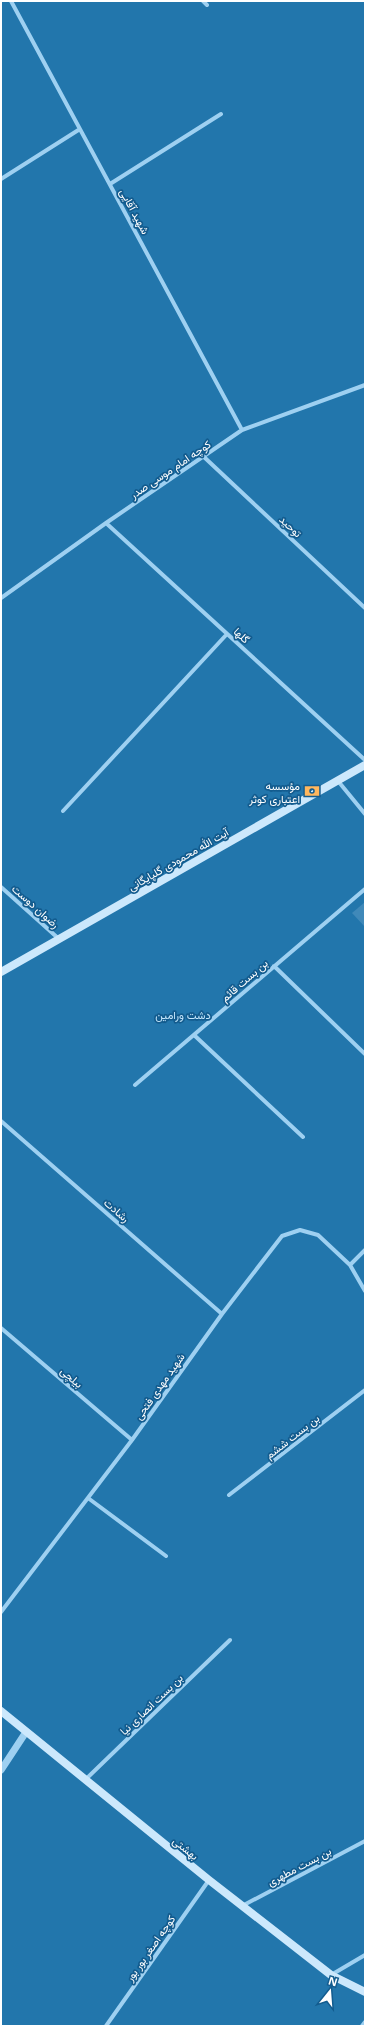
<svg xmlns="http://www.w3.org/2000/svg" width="366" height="2027" viewBox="0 0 366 2027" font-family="'Noto Sans',Vazirmatn,sans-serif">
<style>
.green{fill:#2276ac}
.building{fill:#4089b9}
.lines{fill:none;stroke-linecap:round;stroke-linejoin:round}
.minor{stroke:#9ed0f1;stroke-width:4}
.tertiary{stroke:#9ed0f1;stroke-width:7}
.secondary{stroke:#cce8fc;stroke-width:8}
.labels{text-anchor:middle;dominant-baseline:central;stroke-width:3.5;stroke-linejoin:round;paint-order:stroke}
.street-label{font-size:11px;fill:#fff;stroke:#135c8f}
.poi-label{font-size:11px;fill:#fff;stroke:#135c8f;text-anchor:end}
.park-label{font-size:11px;fill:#c5e7fc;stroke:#135c8f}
</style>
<rect width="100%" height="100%" fill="#135c8f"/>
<!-- green -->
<path class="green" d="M1 1H365V2026H1Z"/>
<!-- building -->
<path class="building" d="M365 902V927L352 913Z"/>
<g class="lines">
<!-- minor -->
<path class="minor" d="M11 1 242 430
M203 1 207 5
M1 179 80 129
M110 184 221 114
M204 457 365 608
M106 523 365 760
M1 598 106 523 242 430 365 385
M338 781 365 814
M63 811 227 634
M1 887 59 939
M274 966 365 1054
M194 1035 303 1137
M135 1085 365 889
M1 1121 222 1314
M350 1265 365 1250
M1 1328 132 1440
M229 1495 365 1390
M88 1498 166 1556
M1 1612 132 1440 222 1314 282 1236 300 1230 318 1235 350 1265 365 1291
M85 1780 230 1640
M242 1906 365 1841
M331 1975 365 1955
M106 2026 209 1880
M362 2026 365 2022"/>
<!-- tertiary -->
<path class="tertiary" d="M1 1770 26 1732"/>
<!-- secondary -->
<path class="secondary" d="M1 972 365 765
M1 1711 209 1880 331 1975 365 1992"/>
</g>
<!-- icons -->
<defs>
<g id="bank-bare" transform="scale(1.2)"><path d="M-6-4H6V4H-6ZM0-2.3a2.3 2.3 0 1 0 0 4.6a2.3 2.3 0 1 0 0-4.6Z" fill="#ffb75e" stroke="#135c8f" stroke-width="2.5" paint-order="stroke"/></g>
</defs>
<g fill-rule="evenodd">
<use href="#bank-bare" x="312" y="791"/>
</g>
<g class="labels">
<!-- street labels -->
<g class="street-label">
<text transform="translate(135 211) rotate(62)">شهید آقایی</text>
<text transform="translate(170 469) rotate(-34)">کوچه امام موسی صدر</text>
<text transform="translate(291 526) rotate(43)">توحید</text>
<text transform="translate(242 635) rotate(43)">گلها</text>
<text transform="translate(178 859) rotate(-30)">آیت الله محمودی گلپایگانی</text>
<text transform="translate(36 906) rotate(42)">رضوان دوست</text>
<text transform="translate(244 980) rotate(-41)">بن بست قائم</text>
<text transform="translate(117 1210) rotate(41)">رشادت</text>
<text transform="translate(72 1377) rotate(41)">بیلچی</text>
<text transform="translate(159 1386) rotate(-55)">شهید مهدی فتحی</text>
<text transform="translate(292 1436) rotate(-38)">بن بست ششم</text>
<text transform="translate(151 1704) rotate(-44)">بن بست انصاری نیا</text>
<text transform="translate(186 1848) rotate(39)">بهشتی</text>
<text transform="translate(299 1866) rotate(-28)">بن بست مطهری</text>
<text transform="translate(150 1948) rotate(-55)">کوچه اصغر بور بور</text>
</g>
<!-- poi labels -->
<g class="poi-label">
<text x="300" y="785">مؤسسه<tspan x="300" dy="13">اعتباری کوثر</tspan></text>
</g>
<!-- park labels -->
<g class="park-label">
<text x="183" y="1014">دشت ورامین</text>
</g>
</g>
<!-- border -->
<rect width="366" height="2027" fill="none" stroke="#ffffff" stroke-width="4"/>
<!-- north arrow -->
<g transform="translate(330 1991) rotate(17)" stroke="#135c8f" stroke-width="3" paint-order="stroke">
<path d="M0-3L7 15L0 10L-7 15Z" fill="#ffffff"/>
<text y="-6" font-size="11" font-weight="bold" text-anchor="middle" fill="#ffffff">N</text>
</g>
</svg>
